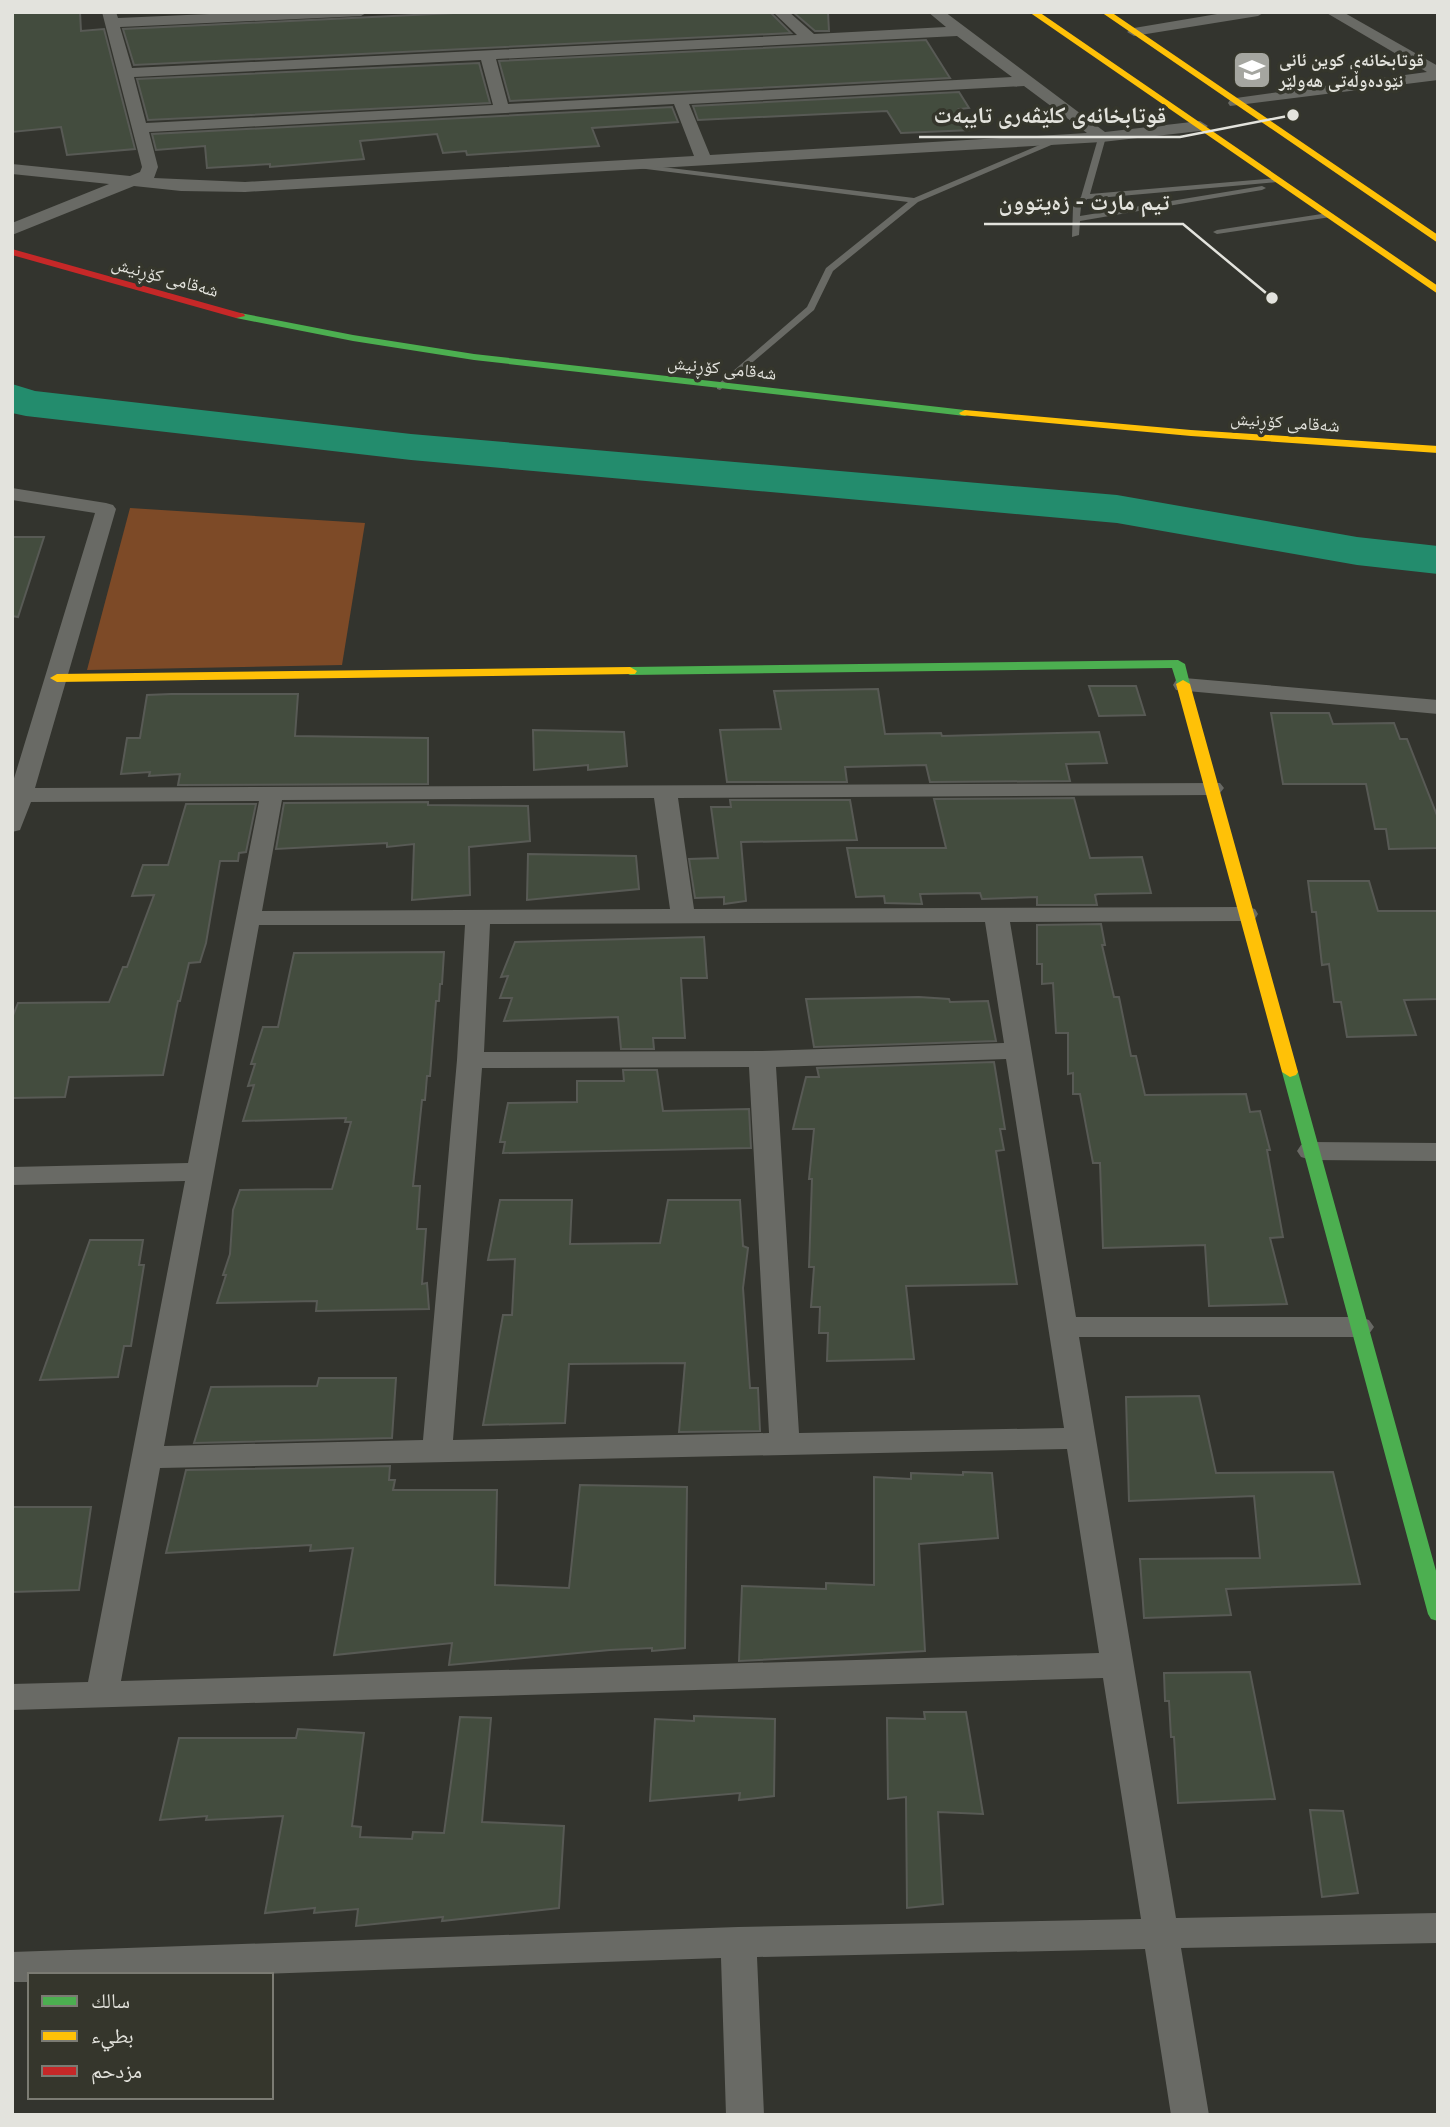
<svg xmlns="http://www.w3.org/2000/svg" width="1450" height="2127" viewBox="0 0 1450 2127" font-family="Karla,'Noto Naskh Arabic',sans-serif">
<style>
.green{fill:#7d4a27}
.lines{fill:none;stroke-linecap:round;stroke-linejoin:round}
.river{fill:#238c6d;fill-rule:evenodd}
.building{fill:#434c3e;stroke:#585a55;stroke-width:2}
.lane{fill:#696a65;fill-rule:evenodd}
.street{fill:#696a65;fill-rule:evenodd}
.fast{fill:#4caf50;fill-rule:evenodd}
.slow{fill:#ffc107;fill-rule:evenodd}
.jam{fill:#c62828;fill-rule:evenodd}
.labels{text-anchor:middle;dominant-baseline:central;stroke-width:7;stroke-linejoin:round;paint-order:stroke}
.far-poi-label{font-size:18px;font-weight:bold;fill:#e3e3dd;stroke:#35362c;text-anchor:start}
.far-street-label{font-size:18px;fill:#e3e3dd;stroke:#35362c}
.leader{fill:none;stroke:#e3e3dd;stroke-width:2.5}
.callout-dot{fill:#e3e3dd;stroke:#35362c;stroke-width:2.5}
.callout-label{font-size:23px;text-anchor:middle;font-weight:bold;fill:#e3e3dd;stroke:#35362c;stroke-width:7;stroke-linejoin:round;paint-order:stroke}
</style>
<rect width="100%" height="100%" fill="#33342e"/>
<!-- green -->
<path class="green" d="M130 508 365 523 342 665 87 670Z"/>
<g class="lines">
<!-- river -->
<path class="river" d="M12 384 35 391 411 434 1117 495 1357 537 1438 546V574L1357 565 1117 523 411 460 26 416 12 413Z"/>
</g>
<!-- building -->
<path class="building" d="M12 12H80L81 31 104 29 135 149 67 155 61 127 12 132Z
M475 12H770L791 33 134 65 123 29Z
M793 12H828L829 31H815Z
M926 40 950 78 510 101 499 61Z
M479 63 490 103 148 120 137 79Z
M959 92 969 108 959 109 972 130 901 133 887 111 698 120 693 106Z
M672 107 678 122 592 128 599 146 467 155 466 151 443 153 437 134 360 141 364 159 270 167V164L207 168 205 146 156 150 152 134Z
M12 537H44L18 617 12 616Z
M1089 686H1136L1145 715 1099 716Z
M878 689 885 734 941 733 942 736 1099 732 1107 763 1066 764 1070 781 930 782 926 765 845 767 847 782H727L720 730 781 729 774 691Z
M171 694H298L295 736 428 738V784L178 785 180 774 149 776 150 772 121 774 127 738H140L147 695Z
M1271 713H1329L1333 724 1394 723 1400 739H1407L1438 818V848L1389 849 1386 829H1375L1366 784H1283Z
M533 730 624 732 627 766 588 770V765L534 770Z
M1074 798 1090 858 1142 857 1151 893 1098 894 1095 895 1097 905H1037V897L982 899 980 893 920 894 922 904 885 903 884 896 856 897 847 848H946L934 799Z
M730 800H850L857 840 741 842 746 901 724 904V897L695 898 689 859 718 858 711 807H731Z
M428 802V805L528 806 530 841 469 847 470 895 412 900 414 844 387 847V843L276 849 284 803Z
M186 804H256L246 852 239 853 238 861H220L206 943 200 962 189 963 180 1001H178L163 1075 69 1077 65 1097 12 1098V1018L18 1003 109 1002 123 967H127L154 895 132 896 143 865H168Z
M528 854 636 856 639 889 527 900Z
M1308 881H1369L1378 911H1438V999L1404 1000 1416 1035 1347 1037 1341 1002H1334L1329 964 1322 965 1316 912H1312Z
M1101 924 1105 945H1102L1114 997H1119L1131 1056H1136L1145 1095 1246 1094 1250 1112 1260 1111 1270 1150H1267L1283 1237 1270 1238 1287 1304 1209 1306 1205 1245 1103 1248 1100 1163H1093L1080 1094H1073V1073L1068 1074V1033H1056L1053 983 1042 984V964H1037V925Z
M704 937 707 978H681L685 1038H653L654 1049H621L618 1017 504 1021 512 998H500L508 976 501 977 515 942Z
M444 952 442 984H440L439 1001H436L430 1076H427L425 1100H422L413 1186H420L417 1229H426L422 1284 427 1283 429 1309 316 1311 317 1301 217 1303 226 1275H223L230 1254 233 1210 240 1190 332 1189 351 1122H345L346 1118 243 1121 254 1085 248 1086 255 1064H251L263 1027H278L294 953Z
M919 997 949 999 950 1002 988 1001 996 1041 814 1047 806 999Z
M994 1062 1005 1129H1000L1004 1150 996 1151 1017 1284 906 1286 914 1359 827 1361 828 1333H819L820 1307H811L814 1267H809L812 1179H809L814 1129H793L806 1077H819L817 1068Z
M623 1070H657L663 1111 749 1109 751 1148 503 1153 505 1142H500L508 1103 577 1102V1081H624Z
M500 1200H572L570 1244 660 1243 668 1200H740L743 1246 748 1248 743 1288 750 1388H758L760 1431 679 1432 685 1363 569 1364 565 1423 483 1425 503 1315H512L515 1259 488 1260Z
M90 1240H143L139 1265H144L131 1346H124L118 1377 40 1380Z
M319 1378H396L392 1438 194 1443 211 1387 317 1386Z
M1199 1396 1216 1473 1333 1472 1360 1584 1226 1589 1231 1615 1144 1618 1140 1559 1260 1558 1254 1496 1129 1501 1126 1397Z
M390 1466 389 1480H395L393 1490H497L495 1585 569 1588 580 1485 687 1487 685 1648 652 1651V1648L610 1650 449 1665 452 1643 334 1655 353 1548 310 1551 311 1545 166 1553 186 1470Z
M963 1472 992 1473 998 1538 919 1544 925 1651 739 1661 742 1586 826 1589V1583L874 1585V1477L911 1479V1473L963 1475Z
M12 1507H91L79 1590 12 1592Z
M1250 1672 1275 1799 1178 1803 1174 1737H1171L1169 1701H1165L1164 1673Z
M924 1712H966L983 1814 938 1812 943 1904 907 1908 906 1797 888 1799 887 1718 925 1719Z
M694 1716 775 1719 774 1796 739 1800 740 1793 650 1801 655 1719 694 1721Z
M460 1717 491 1718 482 1822 564 1826 559 1908 442 1921 443 1917 356 1926 358 1909 314 1913 315 1908 265 1913 283 1816 206 1820 207 1816 160 1820 179 1738H296L298 1729 364 1733 352 1826 361 1827 360 1837 412 1839 413 1832 444 1833Z
M1310 1810 1343 1811 1358 1893 1322 1897Z"/>
<g class="lines">
<!-- lane -->
<path class="lane" d="M1099 135 1106 137 1090 194 1277 178 1281 180 1277 182 1087 199 1081 207 1080 216 1262 186 1266 188 1262 190 1080 221 1079 235 1072 237 1073 207 1081 197Z
M1056 138 1063 140 918 202 833 271 814 310 720 390 717 389V385L807 307 826 268 908 202 638 168 634 166 638 164 914 198Z
M1328 213 1332 215 1331 217 1217 234 1213 232 1217 230Z"/>
<!-- street -->
<path class="street" d="M102 12H116L118 18 255 12H368L361 16 120 27 132 68 797 35 773 12H789L814 34 946 27 928 12H945L1105 132 1200 121 1208 126 1200 131 1102 142 245 192 181 191 134 186 12 235V223L109 184 12 174V164L130 176 140 172 142 167ZM957 36 1012 77 508 104 496 59ZM481 60 493 105 146 123 134 77ZM1024 86 1087 133 710 155 689 104ZM674 104 694 156 245 182 154 178 158 167 149 132Z
M1229 12H1265L1258 16 1134 36 1127 32 1134 28Z
M1325 12H1343L1438 66V80L1230 106 1228 103 1230 100 1236 98 1427 72Z
M12 488 106 503 113 505 116 509 35 788 1220 783 1224 788 1220 793 1212 795 678 798 694 909 1246 907 1255 909 1258 914 1255 919 1246 921 1010 922 1076 1317H1359L1369 1320 1374 1327 1369 1334 1359 1337H1079L1176 1918 1438 1913V1943L1181 1948 1209 2115H1171L1145 1949 757 1957 764 2115H726L721 1958 230 1975H30V1982H12V1952L738 1927 1141 1919 1103 1678 12 1710V1684L88 1682 185 1181 12 1185V1167L188 1163 259 801 31 802 20 830 12 832V785L95 513 12 500ZM654 798 670 909 262 911 282 800ZM985 922 1004 1043 762 1051 484 1052 490 924ZM259 925H465L457 1060 423 1440 164 1446ZM1006 1059 1064 1428 799 1433 776 1067ZM749 1067 769 1433 453 1440 482 1068ZM1067 1449 1099 1653 121 1681 160 1468Z
M1184 678 1438 700V714L1176 690 1173 685 1176 680Z
M1311 1142 1438 1143V1161L1311 1160 1301 1157 1297 1151 1301 1145Z"/>
<!-- fast -->
<path class="fast" d="M240 313 353 335 474 354 965 410 971 413 965 416 474 360 353 341 236 318 235 316Z
M1178 660 1185 664 1190 684 1188 687H1178L1172 668 630 675 623 671 630 667Z
M1290 1067 1298 1072 1438 1578V1621L1431 1619 1428 1614 1282 1072Z"/>
<!-- slow -->
<path class="slow" d="M1029 12H1039L1438 286V294Z
M1101 12H1111L1438 235V243Z
M965 410 1191 430 1438 446V453L1191 436 961 415 959 413Z
M630 667 637 671 635 674 57 682 50 678 57 674Z
M1183 680 1190 684 1298 1072 1296 1075 1290 1077 1282 1072 1176 684Z"/>
<!-- jam -->
<path class="jam" d="M12 249 244 314 245 316 236 318 12 255Z"/>
</g>
<!-- icons -->
<defs>
<g id="school-square" transform="scale(2.0125)"><rect x="-9" y="-9" width="18" height="18" rx="4" fill="#a5a6a0" stroke="#35362c"/><path d="M0-5L7-2L0 1L-7-2ZM-4 1L0 2.5L4 1V4Q0 6-4 4Z" fill="#fff"/></g>
</defs>
<g fill-rule="evenodd">
<use href="#school-square" x="1252" y="70"/>
</g>
<g class="labels">
<!-- far-poi labels -->
<g class="far-poi-label">
<text x="1279" y="60">قوتابخانەی کوین ئانی<tspan x="1279" dy="21">نێودەوڵەتی هەولێر</tspan></text>
</g>
<!-- far-street labels -->
<g class="far-street-label">
<text transform="translate(165 277) rotate(15)">شەقامی کۆڕنیش</text>
<text transform="translate(722 368) rotate(6)">شەقامی کۆڕنیش</text>
<text transform="translate(1285 422) rotate(4)">شەقامی کۆڕنیش</text>
</g>
</g>
<!-- callouts -->
<path class="leader" d="M1293 115L1180 137H919M1272 298L1183 224H984"/>
<g class="callout-dot">
<circle cx="1293" cy="115" r="7"/>
<circle cx="1272" cy="298" r="7"/>
</g>
<g class="callout-label">
<text x="1050" y="123">قوتابخانەی کلێڤەری تایبەت</text>
<text x="1084" y="210">تیم مارت - زەیتوون</text>
</g>
<!-- border -->
<rect width="1450" height="2127" fill="none" stroke="#e3e3dd" stroke-width="28"/>
<!-- legend -->
<rect x="28" y="1973" width="245" height="126" fill="#35362c" stroke="#7b7b73" stroke-width="2"/>
<rect x="42" y="1996" width="35" height="10" fill="#4caf50" stroke="#7b7b73" stroke-width="2"/>
<text x="91" y="2008" font-size="21" fill="#e3e3dd">سالك</text>
<rect x="42" y="2031" width="35" height="10" fill="#ffc107" stroke="#7b7b73" stroke-width="2"/>
<text x="91" y="2043" font-size="21" fill="#e3e3dd">بطيء</text>
<rect x="42" y="2066" width="35" height="10" fill="#c62828" stroke="#7b7b73" stroke-width="2"/>
<text x="91" y="2078" font-size="21" fill="#e3e3dd">مزدحم</text>
</svg>
